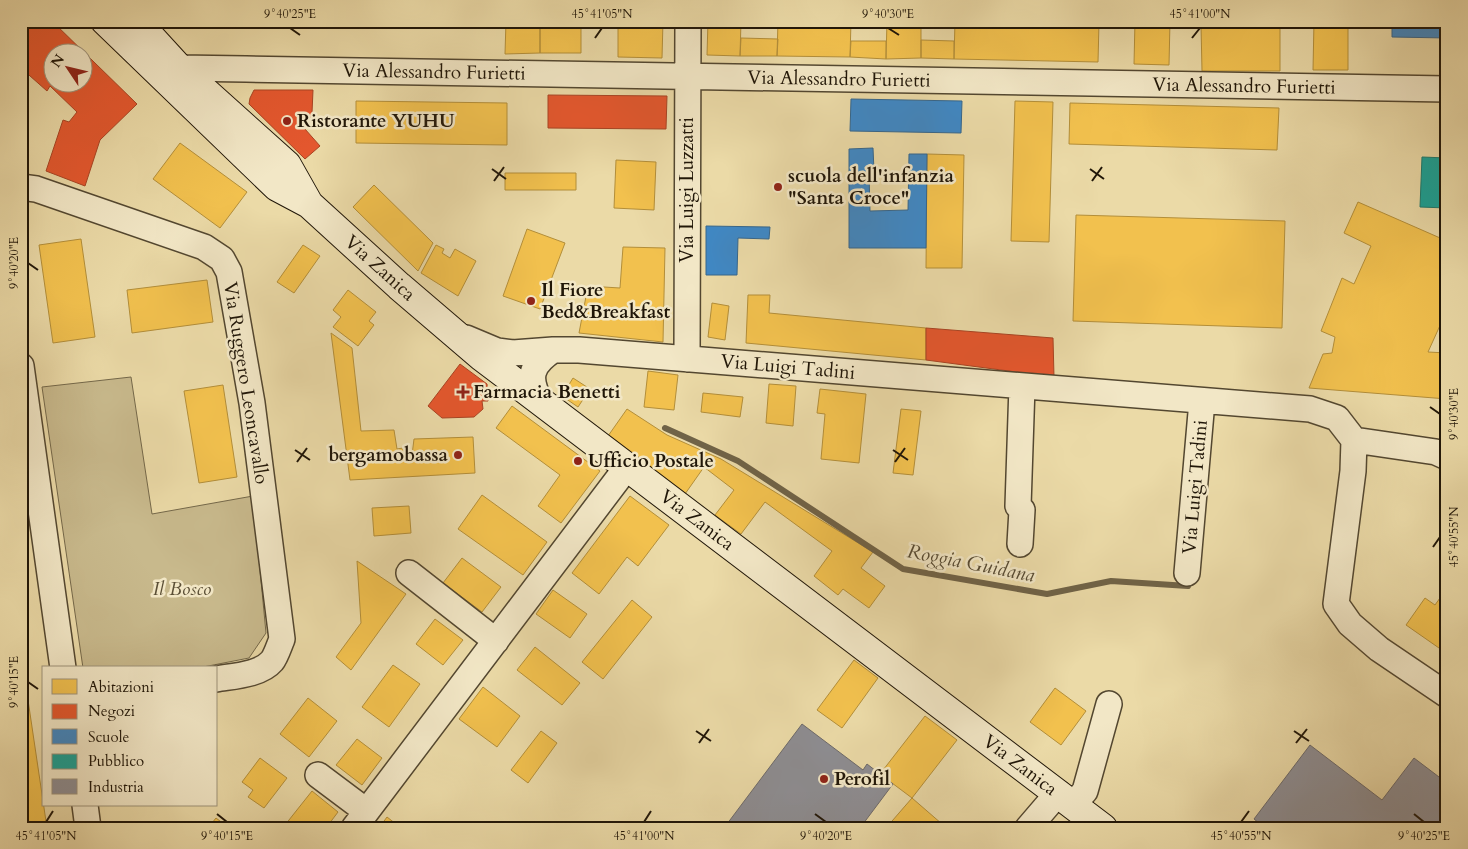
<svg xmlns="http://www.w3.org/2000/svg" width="1468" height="849" viewBox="0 0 1468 849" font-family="Cardo,serif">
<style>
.green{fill:#c8b98c;stroke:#74684a}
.homes{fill:#f2c14e;stroke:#b38e39}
.shops{fill:#e4572e;stroke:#a94423;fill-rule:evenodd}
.schools{fill:#3f88c5;stroke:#36668c}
.public{fill:#17a398;stroke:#1a796d}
.industry{fill:#8d8d92;stroke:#6c6969}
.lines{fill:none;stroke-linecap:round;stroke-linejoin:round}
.stream{stroke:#706347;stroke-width:6}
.street-casing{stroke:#534730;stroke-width:28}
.secondary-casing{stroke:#201608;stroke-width:30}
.street{stroke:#f2e7c6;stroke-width:25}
.secondary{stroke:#f2e7c6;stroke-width:28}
.ticks{fill:none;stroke:#201608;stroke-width:2}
.poi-dot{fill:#8f2418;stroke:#f2e7c6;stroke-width:2}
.labels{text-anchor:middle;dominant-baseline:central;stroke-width:5;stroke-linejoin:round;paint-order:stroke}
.street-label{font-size:19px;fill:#201608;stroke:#f2e7c6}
.poi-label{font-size:19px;font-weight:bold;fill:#201608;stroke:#f2e7c6;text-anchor:start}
.park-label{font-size:19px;font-style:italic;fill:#5b4f36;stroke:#f2e7c6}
.water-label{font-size:20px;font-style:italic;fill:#564a32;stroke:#f2e7c6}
.neatline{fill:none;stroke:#201608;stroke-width:2}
.ticks-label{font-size:12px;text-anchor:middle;fill:#201608}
</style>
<rect width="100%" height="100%" fill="#ebdaa7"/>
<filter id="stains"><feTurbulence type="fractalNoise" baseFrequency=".004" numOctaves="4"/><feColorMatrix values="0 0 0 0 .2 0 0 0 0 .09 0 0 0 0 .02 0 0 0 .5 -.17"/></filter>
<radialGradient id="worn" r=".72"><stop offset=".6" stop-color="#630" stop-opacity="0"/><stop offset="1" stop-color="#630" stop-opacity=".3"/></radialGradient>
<!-- green -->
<path class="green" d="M131 377 152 514 253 496 266 633 249 658 198 668H83L42 387Z"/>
<!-- homes -->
<path class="homes" d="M506 21H540V53L505 54Z
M540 21H581V53H540Z
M618 21H663L662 58 618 57Z
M708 21H741L740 56 707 55Z
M778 21H851L850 57 777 56Z
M887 21H921V58L886 59Z
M955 21 1099 23 1098 62 954 59Z
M1135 21H1170L1169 65 1134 64Z
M1314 21H1348V70H1313Z
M1201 25H1280V71H1202Z
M741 38 778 39 777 56H740Z
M921 40 954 41V59L921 58Z
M851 41H886V59L850 57Z
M356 101 507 103V145L356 143Z
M1015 101 1053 102 1049 242 1011 241Z
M1070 103 1279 108 1277 150 1069 144Z
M180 143 247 192 220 228 153 179Z
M927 154 964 155 962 268H926Z
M616 160 656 162 654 210 614 208Z
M505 173H576V190H505Z
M374 185 433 243 418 271 353 207Z
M1358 202 1447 241V310L1428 352 1447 353V399L1309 388 1323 354 1332 353 1335 337 1321 331 1342 278 1354 284 1371 246 1344 233Z
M1076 215 1285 221 1282 328 1073 321Z
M527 229 565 243 540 309 503 296Z
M81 239 95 337 53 343 39 245Z
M303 245 320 256 294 293 277 282Z
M436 245 444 249 442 253 450 258 455 249 476 261 458 296 421 273Z
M623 247 665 248 663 342 579 333 588 286 620 288Z
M207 280 213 322 132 333 127 290Z
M348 290 376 312 369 321 374 325 358 346 333 327 341 317 333 310Z
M748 295H770L769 313 926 328V360L746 343Z
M712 303 729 306 725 340 708 337Z
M331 333 352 348 361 431 394 430 397 449 403 448V454L412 455 414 439 473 437 475 473 350 480Z
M648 371 678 375 674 410 644 407Z
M573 378 590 389 578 407 562 396Z
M769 384 796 386 793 426 766 423Z
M223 385 237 477 199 483 184 391Z
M820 389 866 394 859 463 821 459 825 414 817 413Z
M703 393 743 397 740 417 701 412Z
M512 406 600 471 561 523 538 506 560 475 496 428Z
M627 409 667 435 721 459 873 552 861 568 885 586 869 608 843 589 838 595 814 576 832 551 765 502 741 534 715 515 734 490 704 467 685 494 608 436Z
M901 409 921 411 913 475 893 473Z
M482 495 547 542 523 575 458 529Z
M630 496 669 525 638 566 627 557 599 594 572 573Z
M409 506 411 533 374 536 372 508Z
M462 558 501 587 482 612 443 583Z
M357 561 406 594 351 670 336 657 361 623Z
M1447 588V637L1439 648 1406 625 1425 598 1435 605Z
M553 590 587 614 570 638 536 614Z
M632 600 652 617 603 679 582 662Z
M435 619 463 640 443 665 416 644Z
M535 647 580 683 562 705 517 670Z
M854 660 878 678 842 728 817 710Z
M393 665 420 684 389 727 362 707Z
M21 673H24L47 828H21Z
M483 687 520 716 497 747 459 719Z
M1055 688 1086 711 1061 745 1030 722Z
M308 698 337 721 309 757 280 734Z
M925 716 957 740 912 798 880 774Z
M541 731 557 743 528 783 511 770Z
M357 739 382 758 362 785 336 765Z
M260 758 287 778 264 808 248 797 253 790 242 782Z
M312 791 338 812 326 828H289L285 825Z
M912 798 942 824 938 828H886Z
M387 817 401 828H379Z
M216 818 229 828H208Z"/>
<!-- shops -->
<path class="shops" d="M21 21H52L137 104 100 140 85 186 46 171 63 120 69 122 77 112 50 86 47 91 21 68ZM52 52H82V82H52Z
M254 90H313L312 113 305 129 320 146 305 159 249 104 250 98Z
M548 95 667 96 666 129 548 128Z
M926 328 1053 338 1054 377 926 360Z
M460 364 487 384 488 401H482L483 409 474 417 442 418 428 406Z"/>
<!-- schools -->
<path class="schools" d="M1392 21H1447V38L1392 37Z
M851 99 962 101 961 133 850 131Z
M873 148 874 171 869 173 870 211 908 210 909 154H927L926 248H849V149Z
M706 226 770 227 769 239 738 238 737 275H706Z"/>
<!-- public -->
<path class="public" d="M1422 157 1447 158V208L1420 207Z"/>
<!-- industry -->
<path class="industry" d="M802 724 863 770 867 764 893 784 860 828H724Z
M1310 745 1382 800 1414 758 1447 783V828H1265L1254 819Z"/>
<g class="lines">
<!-- stream -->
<path class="stream" d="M665 428 738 461 903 569 1047 594 1111 581 1188 586"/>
<!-- street casing -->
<g class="street-casing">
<path id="street" d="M165 63 179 68 246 69 1447 89
M21 187 36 189 204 247 222 259 229 272 252 403 282 639C279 646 276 656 272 661 260 675 233 676 216 679
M466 338 497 351 513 353 553 350H579L1310 409 1337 418 1354 440
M687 359 688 21
M21 366 63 668
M540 401C527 377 531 365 553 350
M1354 440 1353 471 1336 604 1350 624 1379 649 1447 695
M1354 440 1436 452 1447 457
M1020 544 1022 510 1018 506 1022 386
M409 573 496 641
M1187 573 1202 401
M318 775 366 811
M85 805 88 828
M1073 805 1085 791 1109 704
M354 828 627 467
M1028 828 1058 793"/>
</g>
<!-- secondary casing -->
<g class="secondary-casing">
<path id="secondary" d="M105 21 277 187 309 204 399 286 482 357 1103 828
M136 21 179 68 287 165 309 204"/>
</g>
<!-- street -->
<use href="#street" class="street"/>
<!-- secondary -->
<use href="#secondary" class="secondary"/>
</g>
<!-- ticks -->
<path class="ticks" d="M290 28 300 35M888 28 899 35M595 38 602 28M1192 38 1200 28M492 169 506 179M1090 169 1104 179M494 181 504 167M1092 181 1102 167M28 263 38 270M1430 407 1440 414M295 450 310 460M893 450 908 460M297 462 307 448M895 462 905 448M1433 547 1440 537M28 682 38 689M696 731 711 741M1294 731 1309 741M699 743 709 729M1296 743 1307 729M217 814 227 822M815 814 826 822M1414 814 1424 822M46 822 53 811M644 822 651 811M1241 822 1249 811"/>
<!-- markers -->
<g class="poi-dot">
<circle cx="287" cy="121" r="5"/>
<circle cx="778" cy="187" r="5"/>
<circle cx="531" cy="301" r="5"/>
<path d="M460.5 384.5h5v5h5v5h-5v5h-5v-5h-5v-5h5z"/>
<circle cx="458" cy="455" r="5"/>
<circle cx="578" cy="461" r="5"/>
<circle cx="824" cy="779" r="5"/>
</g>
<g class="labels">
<!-- street labels -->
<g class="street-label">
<text transform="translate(434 72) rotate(1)">Via Alessandro Furietti</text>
<text transform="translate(839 79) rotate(1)">Via Alessandro Furietti</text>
<text transform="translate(1244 86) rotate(1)">Via Alessandro Furietti</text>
<text transform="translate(687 190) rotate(-90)">Via Luigi Luzzatti</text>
<text transform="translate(380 268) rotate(42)">Via Zanica</text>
<text transform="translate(788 367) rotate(5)">Via Luigi Tadini</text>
<text transform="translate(246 383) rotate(81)">Via Ruggero Leoncavallo</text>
<text transform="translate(1195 487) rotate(-85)">Via Luigi Tadini</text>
<text transform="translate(697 520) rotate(37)">Via Zanica</text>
<text transform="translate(1020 765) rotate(37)">Via Zanica</text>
</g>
<!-- poi labels -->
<g class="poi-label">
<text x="297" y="121">Ristorante YUHU</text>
<text x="788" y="176">scuola dell'infanzia<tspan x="788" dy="22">"Santa Croce"</tspan></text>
<text x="541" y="290">Il Fiore<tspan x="541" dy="22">Bed&amp;Breakfast</tspan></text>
<text x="473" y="392">Farmacia Benetti</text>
<text x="448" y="455" text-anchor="end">bergamobassa</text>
<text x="588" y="461">Ufficio Postale</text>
<text x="834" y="779">Perofil</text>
</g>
<!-- park labels -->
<g class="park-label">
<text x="182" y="589">Il Bosco</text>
</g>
<!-- water labels -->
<g class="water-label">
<text transform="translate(971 563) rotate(11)">Roggia Guidana</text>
</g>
</g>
<!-- margin -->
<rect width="1468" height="849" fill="none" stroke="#ebdaa7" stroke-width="55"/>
<!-- legend -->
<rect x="42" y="666" width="175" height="140" fill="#f2e7c6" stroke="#9e937a"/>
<rect x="52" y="679" width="25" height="15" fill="#f2c14e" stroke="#9e937a"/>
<text x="88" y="692" font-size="15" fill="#201608">Abitazioni</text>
<rect x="52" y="704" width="25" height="15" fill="#e4572e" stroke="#9e937a"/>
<text x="88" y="716" font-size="15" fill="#201608">Negozi</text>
<rect x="52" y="729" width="25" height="15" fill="#3f88c5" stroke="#9e937a"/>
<text x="88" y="742" font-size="15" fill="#201608">Scuole</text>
<rect x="52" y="754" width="25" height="15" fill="#17a398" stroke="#9e937a"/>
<text x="88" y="766" font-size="15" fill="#201608">Pubblico</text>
<rect x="52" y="779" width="25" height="15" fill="#8d8d92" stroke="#9e937a"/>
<text x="88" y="792" font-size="15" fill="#201608">Industria</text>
<!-- north arrow -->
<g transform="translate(68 68) rotate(305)"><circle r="24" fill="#f2e7c6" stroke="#9e937a"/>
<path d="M0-4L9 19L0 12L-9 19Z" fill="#8f2418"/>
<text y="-8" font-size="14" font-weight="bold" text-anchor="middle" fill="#201608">N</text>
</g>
<rect x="28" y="28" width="1412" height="794" class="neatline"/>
<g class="ticks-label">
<text x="290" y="18">9°40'25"E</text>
<text x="602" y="18">45°41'05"N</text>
<text x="888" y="18">9°40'30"E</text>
<text x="1200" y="18">45°41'00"N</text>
<text transform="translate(14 263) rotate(-90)" y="4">9°40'20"E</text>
<text transform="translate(1454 414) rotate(-90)" y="4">9°40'30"E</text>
<text transform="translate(1454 537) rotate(-90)" y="4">45°40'55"N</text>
<text transform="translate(14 682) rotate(-90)" y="4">9°40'15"E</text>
<text x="46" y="840">45°41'05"N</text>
<text x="227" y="840">9°40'15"E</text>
<text x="644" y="840">45°41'00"N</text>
<text x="826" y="840">9°40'20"E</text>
<text x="1241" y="840">45°40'55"N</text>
<text x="1424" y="840">9°40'25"E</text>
</g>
<rect width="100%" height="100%" filter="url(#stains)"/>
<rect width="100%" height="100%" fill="url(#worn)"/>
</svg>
